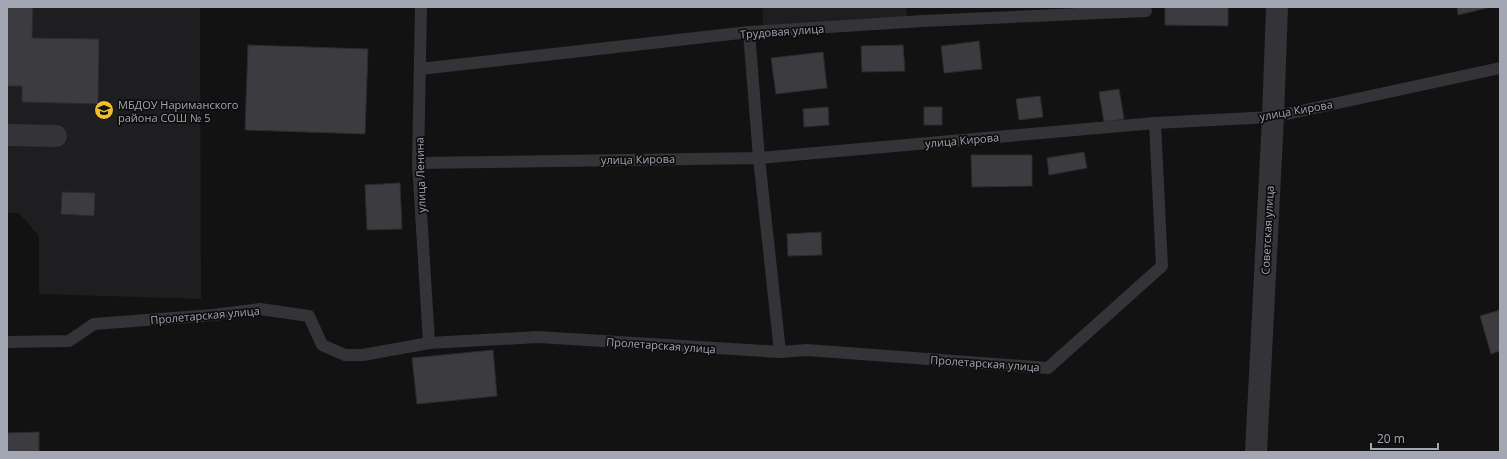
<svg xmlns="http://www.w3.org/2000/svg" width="1507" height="459" viewBox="0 0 1507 459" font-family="'Open Sans',sans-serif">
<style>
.built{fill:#1e1e20}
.building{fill:#3c3c40;stroke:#2c2c2f}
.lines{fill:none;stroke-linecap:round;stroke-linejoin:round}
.service{stroke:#333338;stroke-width:12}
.minor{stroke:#333338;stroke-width:22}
.labels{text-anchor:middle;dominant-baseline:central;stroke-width:3.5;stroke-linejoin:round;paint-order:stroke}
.street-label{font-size:11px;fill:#a3a7b3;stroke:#0d0d0e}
.poi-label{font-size:11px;fill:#a3a7b3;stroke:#0d0d0e;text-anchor:start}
</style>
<rect width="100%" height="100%" fill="#121213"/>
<!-- built -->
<path class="built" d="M7 7H200L201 299 39 294V236L19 213H7Z
M762 7H906L908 27 764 36Z"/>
<!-- building -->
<path class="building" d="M7 7H33L32 38 99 39 98 104 22 102V86H7Z
M1165 7H1228V26L1165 25Z
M1457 7H1491L1458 15Z
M979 41 982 69 944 73 941 46Z
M248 45 368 49 365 134 245 130Z
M903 45 905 71 862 72 861 46Z
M823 52 827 88 776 94 771 58Z
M1119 89 1124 119 1104 122 1099 92Z
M1040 96 1043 117 1019 120 1016 99Z
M828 107 829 125 804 127 803 109Z
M924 107H942V125H924Z
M1084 152 1087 168 1049 175 1047 158Z
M971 155H1032V186L972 187Z
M400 183 402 229 367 230 365 185Z
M62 192 95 193 94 216 61 214Z
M821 232 822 255 788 256 787 234Z
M1500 310V351L1491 354 1480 316Z
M493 350 497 396 417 404 412 358Z
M39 432V452H7V433Z"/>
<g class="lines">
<!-- service -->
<path class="service" d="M421 7 418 163 429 343
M749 32 759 158 780 352
M420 69 749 32 923 21 1146 11
M418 163 759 158 1155 123 1273 117 1500 68
M7 342 69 341 94 324 213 315 260 309 309 316 322 345 345 355H363L429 343 538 337 780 352 807 350 1048 368 1162 266 1155 123"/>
<!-- minor -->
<path class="minor" d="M7 135 56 136
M1256 452 1273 117 1277 7"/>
</g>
<!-- icons -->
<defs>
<g id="school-disc" transform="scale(1)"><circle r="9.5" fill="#eebf2f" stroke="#0d0d0e"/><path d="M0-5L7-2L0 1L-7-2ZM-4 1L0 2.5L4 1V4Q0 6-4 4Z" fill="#111"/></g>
</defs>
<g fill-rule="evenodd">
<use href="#school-disc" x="104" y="110"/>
</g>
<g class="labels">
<!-- street labels -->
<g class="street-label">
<text transform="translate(782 31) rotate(-4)">Трудовая улица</text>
<text transform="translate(1296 110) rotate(-10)">улица Кирова</text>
<text transform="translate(962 140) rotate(-5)">улица Кирова</text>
<text transform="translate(638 159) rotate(-1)">улица Кирова</text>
<text transform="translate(420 175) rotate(-92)">улица Ленина</text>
<text transform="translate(1267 230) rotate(-87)">Советская улица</text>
<text transform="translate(205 315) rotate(-5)">Пролетарская улица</text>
<text transform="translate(661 345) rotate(4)">Пролетарская улица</text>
<text transform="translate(985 363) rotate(4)">Пролетарская улица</text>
</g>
<!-- poi labels -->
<g class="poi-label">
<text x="118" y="104">МБДОУ Нариманского<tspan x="118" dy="13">района СОШ № 5</tspan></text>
</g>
</g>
<!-- border -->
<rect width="1507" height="459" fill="none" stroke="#a3a7b3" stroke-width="16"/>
<!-- scale -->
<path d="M1371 443v6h67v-6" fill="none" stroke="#a3a7b3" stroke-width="2"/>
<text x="1377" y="443" font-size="12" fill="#a3a7b3" stroke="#0d0d0e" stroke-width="3" paint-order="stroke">20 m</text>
</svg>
